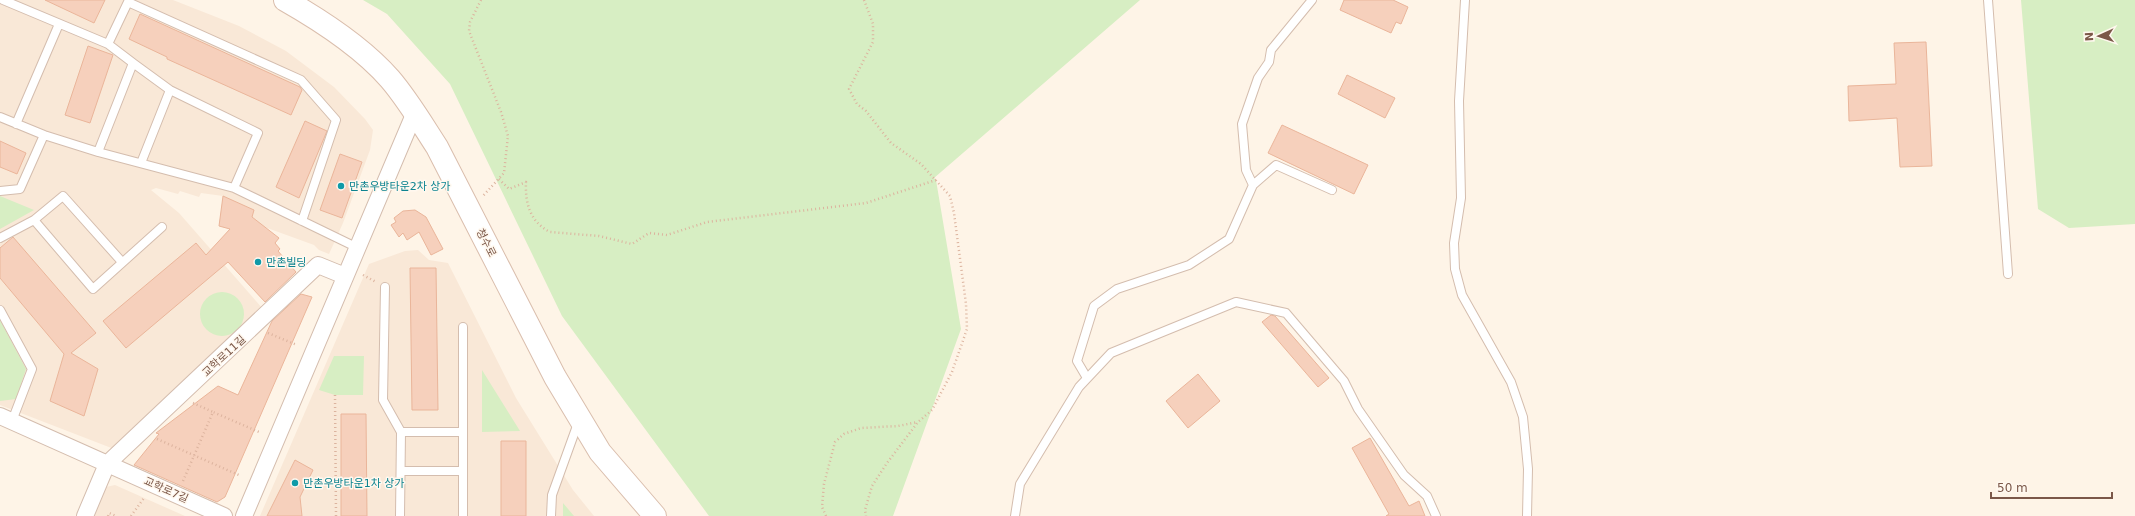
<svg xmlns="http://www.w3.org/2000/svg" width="2135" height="516" viewBox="0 0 2135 516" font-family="'DejaVu Sans','Noto Sans KR',sans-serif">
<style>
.residential{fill:#f9e8d7}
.green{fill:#d7eec3}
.building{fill:#f6d0bc;stroke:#eab59a}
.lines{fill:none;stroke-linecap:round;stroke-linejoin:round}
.service-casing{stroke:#d4bdae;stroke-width:10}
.minor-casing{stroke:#d4bdae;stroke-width:18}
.secondary-casing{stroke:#dabead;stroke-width:24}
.path{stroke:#dcb39e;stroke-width:2.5;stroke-dasharray:1 3;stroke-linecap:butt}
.service{stroke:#fff;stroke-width:8}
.minor{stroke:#fff;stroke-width:16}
.secondary{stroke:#fff;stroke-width:22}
.culture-dot{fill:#0f9aa8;stroke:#fff8ef;stroke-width:1.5}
.labels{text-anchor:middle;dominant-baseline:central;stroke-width:3;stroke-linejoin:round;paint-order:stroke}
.culture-label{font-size:11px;fill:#0d838f;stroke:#fff8ef;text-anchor:start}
.street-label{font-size:11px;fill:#7b5748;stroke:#fff8ef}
</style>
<rect width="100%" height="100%" fill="#fef4e7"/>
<!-- residential -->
<path class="residential" d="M0 0H173L239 26 286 51 334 87 365 119 373 130 370 150 343 223 329 254 319 250 314 245 259 225 246 234 219 226 223 196 201 193 199 197 180 191 178 194 156 188 151 190 179 213 263 309 114 449 0 405Z
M418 250 429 260 448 263 516 398 573 490 594 516H260L369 264 405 251Z
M115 485 185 516H93L106 487Z"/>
<!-- green -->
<path class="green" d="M363 0H1140L934 178 936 180 961 329 893 516H709L562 316 450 84 387 14Z
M2021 0H2135V224L2069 228 2038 209Z
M0 196 34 210 0 229Z
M200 314a22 22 0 1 1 44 0a22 22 0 1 1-44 0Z
M0 320 26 369 16 399 0 401Z
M334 356H364L363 395H335L319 390Z
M482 370 520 431 482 432Z
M563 503 574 516H563Z"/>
<!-- building -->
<path class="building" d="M45 0H105L94 23Z
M1344 0H1393L1408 7 1401 24 1396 22 1391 33 1340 10Z
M140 14 300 87 302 90 291 115 167 59V57L129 39Z
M1926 42 1932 166 1900 167 1897 118 1849 121 1848 86 1896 84 1894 43Z
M88 46 113 55 90 123 65 115Z
M1347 75 1395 98 1385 118 1338 94Z
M305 121 327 131 299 198 276 187Z
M1282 125 1368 165 1354 194 1268 153Z
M0 141 26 153 17 174 0 167Z
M340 154 362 162 342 218 320 210Z
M223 196 254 210 252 217 279 238 275 243 280 249 278 251 296 272 265 302 228 262 126 348 103 321 196 243 206 255 230 229 219 226Z
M415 210 426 217 443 249 431 255 419 232 407 240 403 233 399 237 391 225 396 222 394 218 403 211Z
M13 237 96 333 71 353 98 369 84 416 50 401 64 354 0 278V248Z
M410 268H436L438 410H412Z
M301 294 312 297 225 497 217 502 134 465 159 434 156 433 218 386 238 395 272 321Z
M1271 315 1275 316 1329 378 1318 387 1262 322Z
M1198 374 1220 401 1188 428 1166 401Z
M341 414H366L367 516H341Z
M1370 438 1409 506 1419 501 1425 516H1386L1389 514 1352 448Z
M501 441H526V516H501Z
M295 460 313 470 300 497 302 516H267Z"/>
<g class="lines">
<!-- service casing -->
<g class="service-casing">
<path id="service" d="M3 0 108 44 133 63
M1465 0 1459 101 1461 198 1454 243 1455 269 1462 295 1511 382 1523 417 1528 469 1527 516
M1988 0 2008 274
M108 44 128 2 301 80 336 120 302 221
M0 117 44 135 98 152
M16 124 59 24
M141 163 170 90
M1253 185 1246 170 1242 124 1258 78 1269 62 1271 50 1312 0
M234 188 98 152 133 63 170 90 258 133 234 188 358 248
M0 191 20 189 44 135
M34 220 63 196 122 262
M0 238 34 220 93 289 162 227
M385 287 383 400 401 432 400 516
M0 310 32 369 12 421
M1087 378 1077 361 1094 306 1117 289 1189 265 1229 239 1253 185 1276 165 1332 190
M401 432H463
M401 471H463
M463 516V327
M551 516 552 495 578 423
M1015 516 1020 484 1079 387 1111 353 1236 302 1286 313 1344 381 1358 409 1404 475 1427 496 1436 516"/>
</g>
<!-- minor casing -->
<g class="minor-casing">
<path id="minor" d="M0 416 224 516
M85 516 107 464 318 265 345 276
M244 516 415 112"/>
</g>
<!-- secondary casing -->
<g class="secondary-casing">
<path id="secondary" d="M285 0C322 21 362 47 390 79 408 100 422 124 437 147L555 377 600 452 655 516"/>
</g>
<!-- path -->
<path class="path" d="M481 0 470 22 469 31 501 112 508 136 504 173 482 197
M864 0 873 24V42L849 89 857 104 866 111 891 143 921 164 950 196 954 213 966 304 967 329 952 372 932 410 918 422 887 463 872 486 865 510 866 516
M499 179 509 189 526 182C525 203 530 222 550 232L599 236 632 244 649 233 667 235 707 222 866 203 936 180
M363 275 376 282
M268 333 297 345
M335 395 336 516
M193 403 213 412
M157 439 241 476
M183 481 213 412 259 432
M108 516 109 513 116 516
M131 516 144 498
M826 516 822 507 824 484 835 442 844 434 861 428 898 426 918 422"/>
<!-- service -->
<use href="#service" class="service"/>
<!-- minor -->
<use href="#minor" class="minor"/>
<!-- secondary -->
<use href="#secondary" class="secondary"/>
</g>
<!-- markers -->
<g class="culture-dot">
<circle cx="341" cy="186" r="4"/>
<circle cx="258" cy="262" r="4"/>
<circle cx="295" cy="483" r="4"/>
</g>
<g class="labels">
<!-- culture labels -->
<g class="culture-label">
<text x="349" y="186">만촌우방타운2차 상가</text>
<text x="266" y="262">만촌빌딩</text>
<text x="303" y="483">만촌우방타운1차 상가</text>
</g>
<!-- street labels -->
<g class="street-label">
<text transform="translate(486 243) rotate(63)">청수로</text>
<text transform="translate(224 356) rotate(-43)">교학로11길</text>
<text transform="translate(166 490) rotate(24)">교학로7길</text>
</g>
</g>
<!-- north arrow -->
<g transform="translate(2099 36) rotate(267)" stroke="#fff8ef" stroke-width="3" paint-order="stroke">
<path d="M0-3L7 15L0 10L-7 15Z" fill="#7b5748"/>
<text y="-6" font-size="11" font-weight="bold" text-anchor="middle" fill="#7b5748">N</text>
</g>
<!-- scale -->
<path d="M1991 492v6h121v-6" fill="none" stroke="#7b5748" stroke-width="2"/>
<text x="1997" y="492" font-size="12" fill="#7b5748" stroke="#fff8ef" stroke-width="3" paint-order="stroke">50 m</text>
</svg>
